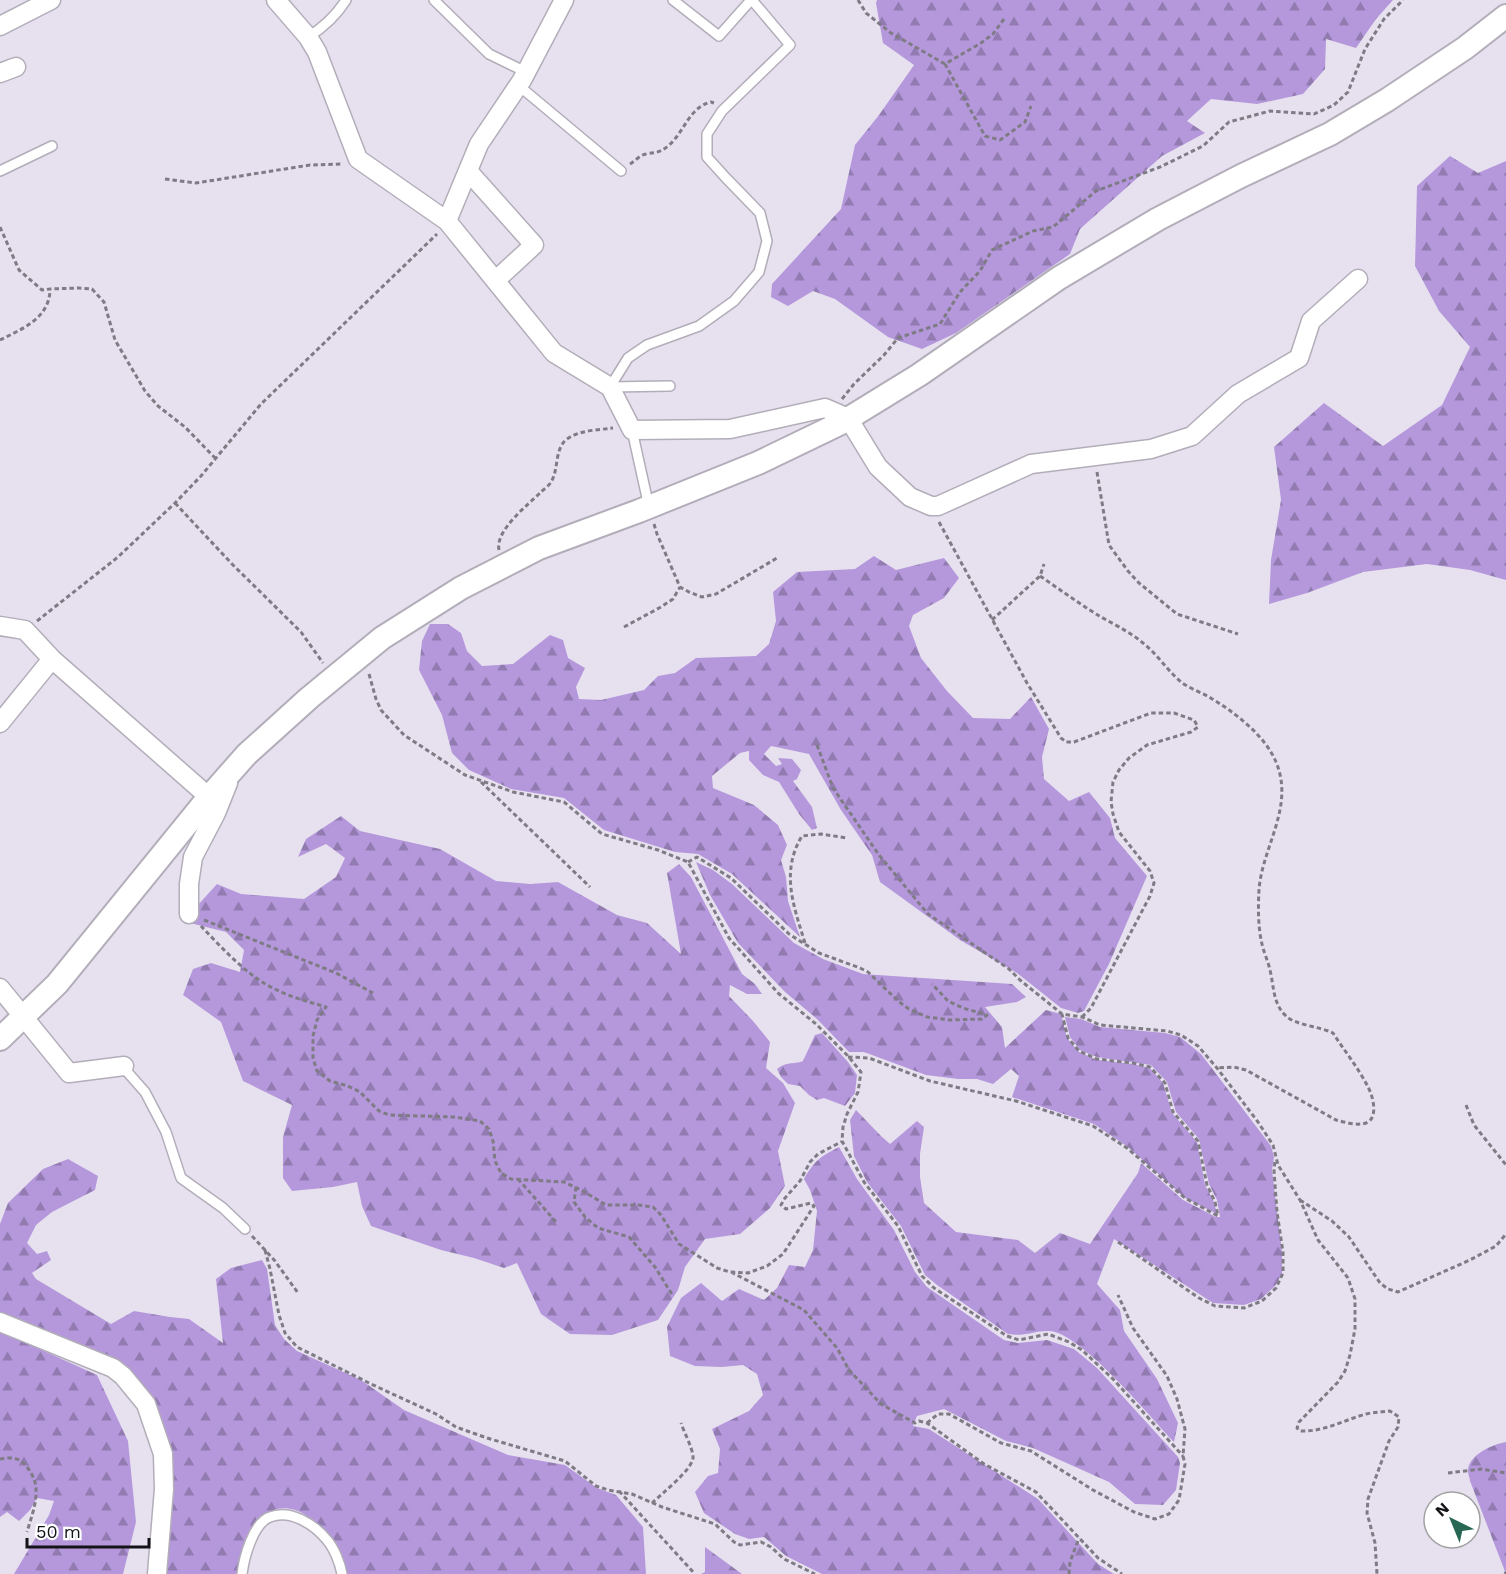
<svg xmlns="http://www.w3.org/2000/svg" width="1506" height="1574" viewBox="0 0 1506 1574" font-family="'Work Sans',sans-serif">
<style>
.forest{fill:url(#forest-firs)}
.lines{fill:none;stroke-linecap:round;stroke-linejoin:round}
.service-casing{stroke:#b2adb9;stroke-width:12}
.minor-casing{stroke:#b2adb9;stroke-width:21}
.tertiary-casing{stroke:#b2adb9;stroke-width:26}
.path{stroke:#7f7b84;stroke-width:3;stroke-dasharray:4.5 3;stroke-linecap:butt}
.service{stroke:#fff;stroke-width:9}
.minor{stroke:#fff;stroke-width:18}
.tertiary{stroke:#fff;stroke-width:22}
</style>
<defs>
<pattern id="forest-firs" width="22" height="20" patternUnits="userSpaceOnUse" patternTransform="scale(1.5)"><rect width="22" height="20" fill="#b598db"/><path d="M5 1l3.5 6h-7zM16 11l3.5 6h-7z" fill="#927bb1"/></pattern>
</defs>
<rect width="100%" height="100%" fill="#e7e1ef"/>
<!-- forest -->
<path class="forest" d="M877 0H1393L1376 19 1356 48 1326 39 1325 69 1303 94 1257 104 1211 99 1187 121 1205 133 1162 156 1080 229 1070 254 956 333 922 349 888 337 835 299 813 291 788 306 771 297 772 284 841 209 855 145 879 115 914 65 883 43 876 3Z
M1450 156 1478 173 1506 161V580L1470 570 1427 564 1363 572 1307 593 1269 604 1271 560 1281 500 1274 447 1324 403 1383 446 1442 405 1470 347 1439 311 1415 266 1417 186Z
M874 556 896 570 944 558 959 578 944 598 913 615 909 626 921 658 947 691 973 718 1010 719 1031 697 1049 729 1042 757 1044 779 1069 801 1089 792 1110 818 1115 838 1147 876 1109 964 1084 1011 1078 1013 1061 1008 1017 973 960 940 880 882 872 855 841 810 809 754 771 746 764 754 776 766 782 764 778 758 792 759 801 770 797 779 793 781 812 807 817 828 812 830 799 814 779 782 763 775 749 760V751L740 753 712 776 713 788 754 805 778 825 787 845 781 860 786 877 788 901 800 937 732 874 698 854 675 852 604 830 564 798 511 789 469 770 452 753 442 715 419 670 422 641 430 624H448L461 633 467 651 482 666 513 664 550 635 563 640 568 658 585 668 576 687 579 699 601 700 644 690 658 676 675 673 696 658 756 656 769 644 776 621 773 592 797 572 855 569Z
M341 816 360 831 440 849 496 881 530 884 558 882 617 915 647 923 681 954 667 873 679 864 691 877 742 974 755 984 762 994H747L730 985 729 996 753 1021 770 1042 766 1068 783 1083 795 1103 778 1151 785 1186 770 1208 740 1234 705 1239 685 1267 678 1290 658 1320 612 1335 570 1334 541 1314 517 1263 504 1268 474 1258 441 1250 371 1226 362 1206 357 1182 333 1187 292 1191 283 1178V1137L292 1105 243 1081 221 1022 183 995 193 969 211 963 240 972 244 950 226 932 190 923 197 906 217 884 241 894 304 899 336 877 345 858 326 844 298 857 306 839Z
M696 862 713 870 732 884 794 943 823 959 863 974 1012 984 1026 997 1017 1002 985 1007 1002 1027 1005 1048 1046 1010 1061 1014 1067 1038 1079 1052 1097 1060 1133 1064 1150 1068 1163 1083 1172 1113 1197 1142 1205 1185 1214 1202 1217 1214 1185 1198 1128 1147 1094 1124 1012 1097 1019 1076 1011 1069 993 1084 977 1079H958L926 1075 864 1052H849L817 1019 785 992 738 943 710 895Z
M1065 1017 1081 1019 1100 1027 1165 1033 1180 1037 1201 1054 1271 1146 1274 1157 1272 1170 1282 1252V1274L1275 1286 1261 1299 1244 1305 1213 1303 1114 1239 1097 1284 1120 1310 1124 1331 1157 1379 1178 1423 1174 1442C1150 1417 1082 1334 1050 1331 1035 1330 1025 1337 1008 1334L937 1285 925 1275 901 1226 867 1182 854 1156 850 1120 856 1110 881 1136 890 1144 917 1121 924 1127 920 1154V1177L924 1203 956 1232 1018 1240 1035 1253 1060 1233 1090 1244 1138 1173 1141 1163 1183 1200 1216 1217H1220L1217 1200 1209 1184 1199 1139 1176 1112 1167 1082 1151 1065 1097 1057 1080 1050 1070 1037Z
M822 1033 848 1062 857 1075 855 1093 845 1106 824 1098 817 1100 809 1095 800 1086 788 1084 781 1077 777 1069C787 1061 792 1065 803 1061L815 1035Z
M839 1147 857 1179 894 1230 915 1272 927 1287 1004 1340 1018 1343 1047 1340 1074 1349 1097 1368 1178 1457 1180 1463 1176 1490 1163 1505 1135 1504 1109 1482 1033 1448 1006 1441 944 1409 917 1416 913 1426 929 1429 1038 1499 1098 1564 1114 1574H822L786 1556 764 1537 749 1539 735 1534 704 1513 695 1492 708 1476 718 1473 720 1449 712 1429 749 1411 763 1395 757 1374 743 1365 722 1367 695 1366 670 1356 667 1327 681 1298 701 1283 722 1301 739 1289 764 1300 777 1288 789 1265 805 1267 813 1250 817 1211 810 1190 804 1179C815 1160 820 1157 839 1147Z
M68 1159 98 1176 95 1190 52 1212 36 1225 27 1243 37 1254 47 1251 51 1260 32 1273 36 1279 111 1324 134 1311 170 1317 189 1319 223 1343 216 1279 231 1268 262 1260 267 1269 275 1325 284 1339 297 1351 361 1380 404 1410 508 1455 565 1465 597 1488 616 1495 643 1527 646 1574H346C341 1550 336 1543 318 1527 312 1521 304 1512 295 1510 259 1498 241 1547 238 1574H162L170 1488 134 1380 0 1316V1224L8 1203 43 1169Z
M0 1331 97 1375 128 1441 136 1522 123 1574H14L49 1515 54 1501 37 1498 30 1510 19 1521 7 1512 0 1517Z
M1506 1442V1574L1470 1481C1470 1478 1468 1475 1468 1471 1468 1455 1493 1444 1506 1442Z
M705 1547 742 1574H701L705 1572Z"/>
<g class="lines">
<!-- service casing -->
<g class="service-casing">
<path id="service" d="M434 0 489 54 526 72
M673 0 719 36 751 0
M308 37C324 27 336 16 346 0
M518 85 621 171
M0 171 52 146
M610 387 628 358 647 345 699 326 734 301 759 272 767 241 760 213 726 178 707 157V134L722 111 790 45 752 0
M610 387 670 386
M632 430 649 507
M122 1066 145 1092 166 1132 181 1178 223 1208 245 1229
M242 1574C244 1558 253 1523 270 1517 290 1509 314 1524 327 1540 334 1548 340 1563 342 1574"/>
</g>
<!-- minor casing -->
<g class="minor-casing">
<path id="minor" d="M276 0 308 37 317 52 358 159 447 221 554 353 610 387 632 430 730 429 825 408 848 418 878 467 910 497 931 506H938L1031 464 1151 449 1192 436 1238 394 1299 358 1311 321 1358 279
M0 26 51 0
M0 73 16 67
M468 171 534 245 496 280
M447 221 479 144 522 80 564 0
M0 626 25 630 52 659 209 797
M0 723 52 659
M189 914V884L193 857 216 813 228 783
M0 988 69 1073 124 1066
M0 1322 113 1368 123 1376 146 1404 163 1454 164 1489 157 1574"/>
</g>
<!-- tertiary casing -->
<g class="tertiary-casing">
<path id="tertiary" d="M0 1039 57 984 209 797 246 755 309 698 382 638 461 588 539 548 639 511 758 463 841 423 919 375 1059 278 1158 219 1241 176 1330 134 1387 100 1465 48 1506 16"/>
</g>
<!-- path -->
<path class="path" d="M858 0 866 13 891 33 945 64
M1004 19 993 34 981 43 945 64 985 136 1000 140 1025 122 1031 106
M630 164C635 161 640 155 646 154 656 152 660 153 668 146 684 133 689 107 711 102L714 103
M165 179 196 183 310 165 341 164
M0 227 19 270 42 290 50 289 79 288 92 289 104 302 115 340 145 391 158 406 185 427 216 459
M0 340C22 329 50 318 50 289
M842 399 854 384 884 355 898 338 940 324 960 292 980 271 992 250 1033 231 1053 227 1096 191 1160 167 1203 146 1229 122 1270 111 1314 114 1334 105 1348 92 1365 49 1384 19 1403 0
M1097 472 1109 545 1128 571 1139 583 1177 614 1238 634
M175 503 232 564 301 632 323 663
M939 522 1027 683 1061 738 1066 742H1074L1151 713H1174L1194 720 1198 727 1191 732 1147 745 1129 758 1119 770 1113 782 1111 802 1113 814 1119 832 1150 871 1154 883 1150 896 1091 1008 1082 1017
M654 524 657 534 680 587 689 592 702 597 716 594 777 558
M499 550C495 530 528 505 541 492 544 489 549 486 551 482 559 470 554 449 567 439 580 430 598 430 613 428
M1040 576C1059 589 1077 602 1096 614 1111 623 1129 631 1143 643 1157 654 1167 670 1181 682 1189 688 1200 692 1209 697 1233 711 1265 735 1276 762 1295 807 1262 847 1259 890 1258 907 1258 928 1262 944 1264 953 1268 961 1270 970 1274 987 1273 1004 1286 1016 1297 1026 1319 1026 1333 1033 1344 1050 1359 1069 1368 1087 1373 1096 1378 1116 1368 1122 1359 1127 1345 1122 1336 1120L1246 1070 1234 1067 1217 1068
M992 620 1040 576 1044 564
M37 621 118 557 175 503 201 476 261 404 437 234
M624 627 661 607 673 599 680 587
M369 674 376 699 381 710 404 735 465 775 513 792 564 802 602 834 658 850 688 862 729 938 778 993 816 1024 848 1056 861 1072 858 1092 847 1114 843 1127 842 1141 864 1182 898 1226 922 1276 934 1288 1007 1336 1019 1340 1048 1334 1069 1342 1082 1350 1113 1379 1183 1456
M817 745 833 788 879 855 928 914 1009 969 1020 980 1062 1014 1082 1017 1100 1025 1167 1031 1181 1035 1198 1046 1217 1068 1258 1122 1273 1145 1278 1165 1300 1200 1318 1240 1348 1278 1355 1299V1329L1350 1355 1345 1371 1338 1382 1299 1422 1297 1428 1300 1431C1324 1432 1344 1420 1366 1414 1374 1412 1382 1412 1390 1411L1399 1417 1398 1427 1389 1441 1368 1499 1367 1513 1375 1543 1377 1574
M481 782 590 887
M688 862 697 857 731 878 789 934 819 953 860 968 868 972 898 1001 909 1009 927 1017 950 1020 982 1019 987 1015 963 1008 948 1001 932 984
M204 920 336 973 373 993
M201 926C222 948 249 978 277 990 293 998 310 1002 326 1007L317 1020 313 1036V1058L317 1071 330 1081 348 1086 360 1092 379 1111 389 1115 454 1117 480 1121 489 1129 493 1141 495 1161 501 1173 511 1179 564 1182 583 1191 606 1205H638L653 1207 661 1215 679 1244 717 1268 730 1272 748 1273 767 1266 783 1254 814 1206 811 1203 786 1209 781 1205 785 1198 800 1181 810 1162 818 1154 841 1142
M805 943C794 907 780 872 802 836L821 834 847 838
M848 1057 869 1058 930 1081 1016 1101 1093 1126 1127 1148 1185 1198 1218 1216 1215 1202 1207 1185 1198 1141 1173 1112 1165 1083 1150 1067 1133 1063 1097 1059 1079 1051 1068 1038 1062 1014
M1466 1105 1474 1125 1506 1165
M518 1179 557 1223
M576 1187 574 1202 585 1217 598 1228 629 1237 655 1267 673 1296
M1300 1200 1332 1221 1349 1237 1380 1283 1388 1289 1398 1292 1470 1260 1496 1246 1506 1234
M252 1236 275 1261 298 1293
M1118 1242 1199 1298 1215 1306 1244 1308 1262 1301 1276 1288 1283 1273V1252L1277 1212 1274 1171 1275 1160
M265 1250 270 1269 279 1315 285 1333 297 1347 371 1384 436 1414 456 1427 487 1438 565 1461 596 1486 608 1490 632 1494 662 1507 715 1524 734 1542 740 1545 761 1542 771 1547 784 1559 815 1574
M731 1272 804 1310 837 1348 849 1370 881 1404 915 1423 919 1421 927 1423 984 1464 1036 1492 1098 1558 1122 1574
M927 1423 938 1414H949L1001 1443 1031 1451 1093 1490 1134 1512 1155 1519 1169 1514 1179 1500 1185 1464 1183 1456 1185 1429 1177 1399 1167 1376 1133 1328 1118 1295
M0 1459C6 1458 14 1457 19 1460 28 1465 36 1479 36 1489 37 1503 31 1518 27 1532
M1448 1473 1481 1469 1506 1473
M619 1491 695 1574
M652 1503C661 1494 695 1468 693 1456 692 1447 684 1432 681 1423
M1069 1574 1070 1562 1079 1538
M1505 1574 1506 1572"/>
<!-- service -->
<use href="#service" class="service"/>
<!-- minor -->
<use href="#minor" class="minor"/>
<!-- tertiary -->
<use href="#tertiary" class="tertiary"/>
</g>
<!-- north arrow -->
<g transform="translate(1452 1520) rotate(317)"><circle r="28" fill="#ffffff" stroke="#a1a1a2" stroke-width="1.5"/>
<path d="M0-4.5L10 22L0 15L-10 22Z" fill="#276754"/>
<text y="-9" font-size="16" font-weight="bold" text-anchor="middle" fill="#141317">N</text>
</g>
<!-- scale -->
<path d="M27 1538v9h122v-9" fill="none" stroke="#141317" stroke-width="3"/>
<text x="36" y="1538" font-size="18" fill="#141317" stroke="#ffffff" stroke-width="4.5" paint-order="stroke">50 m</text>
</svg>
